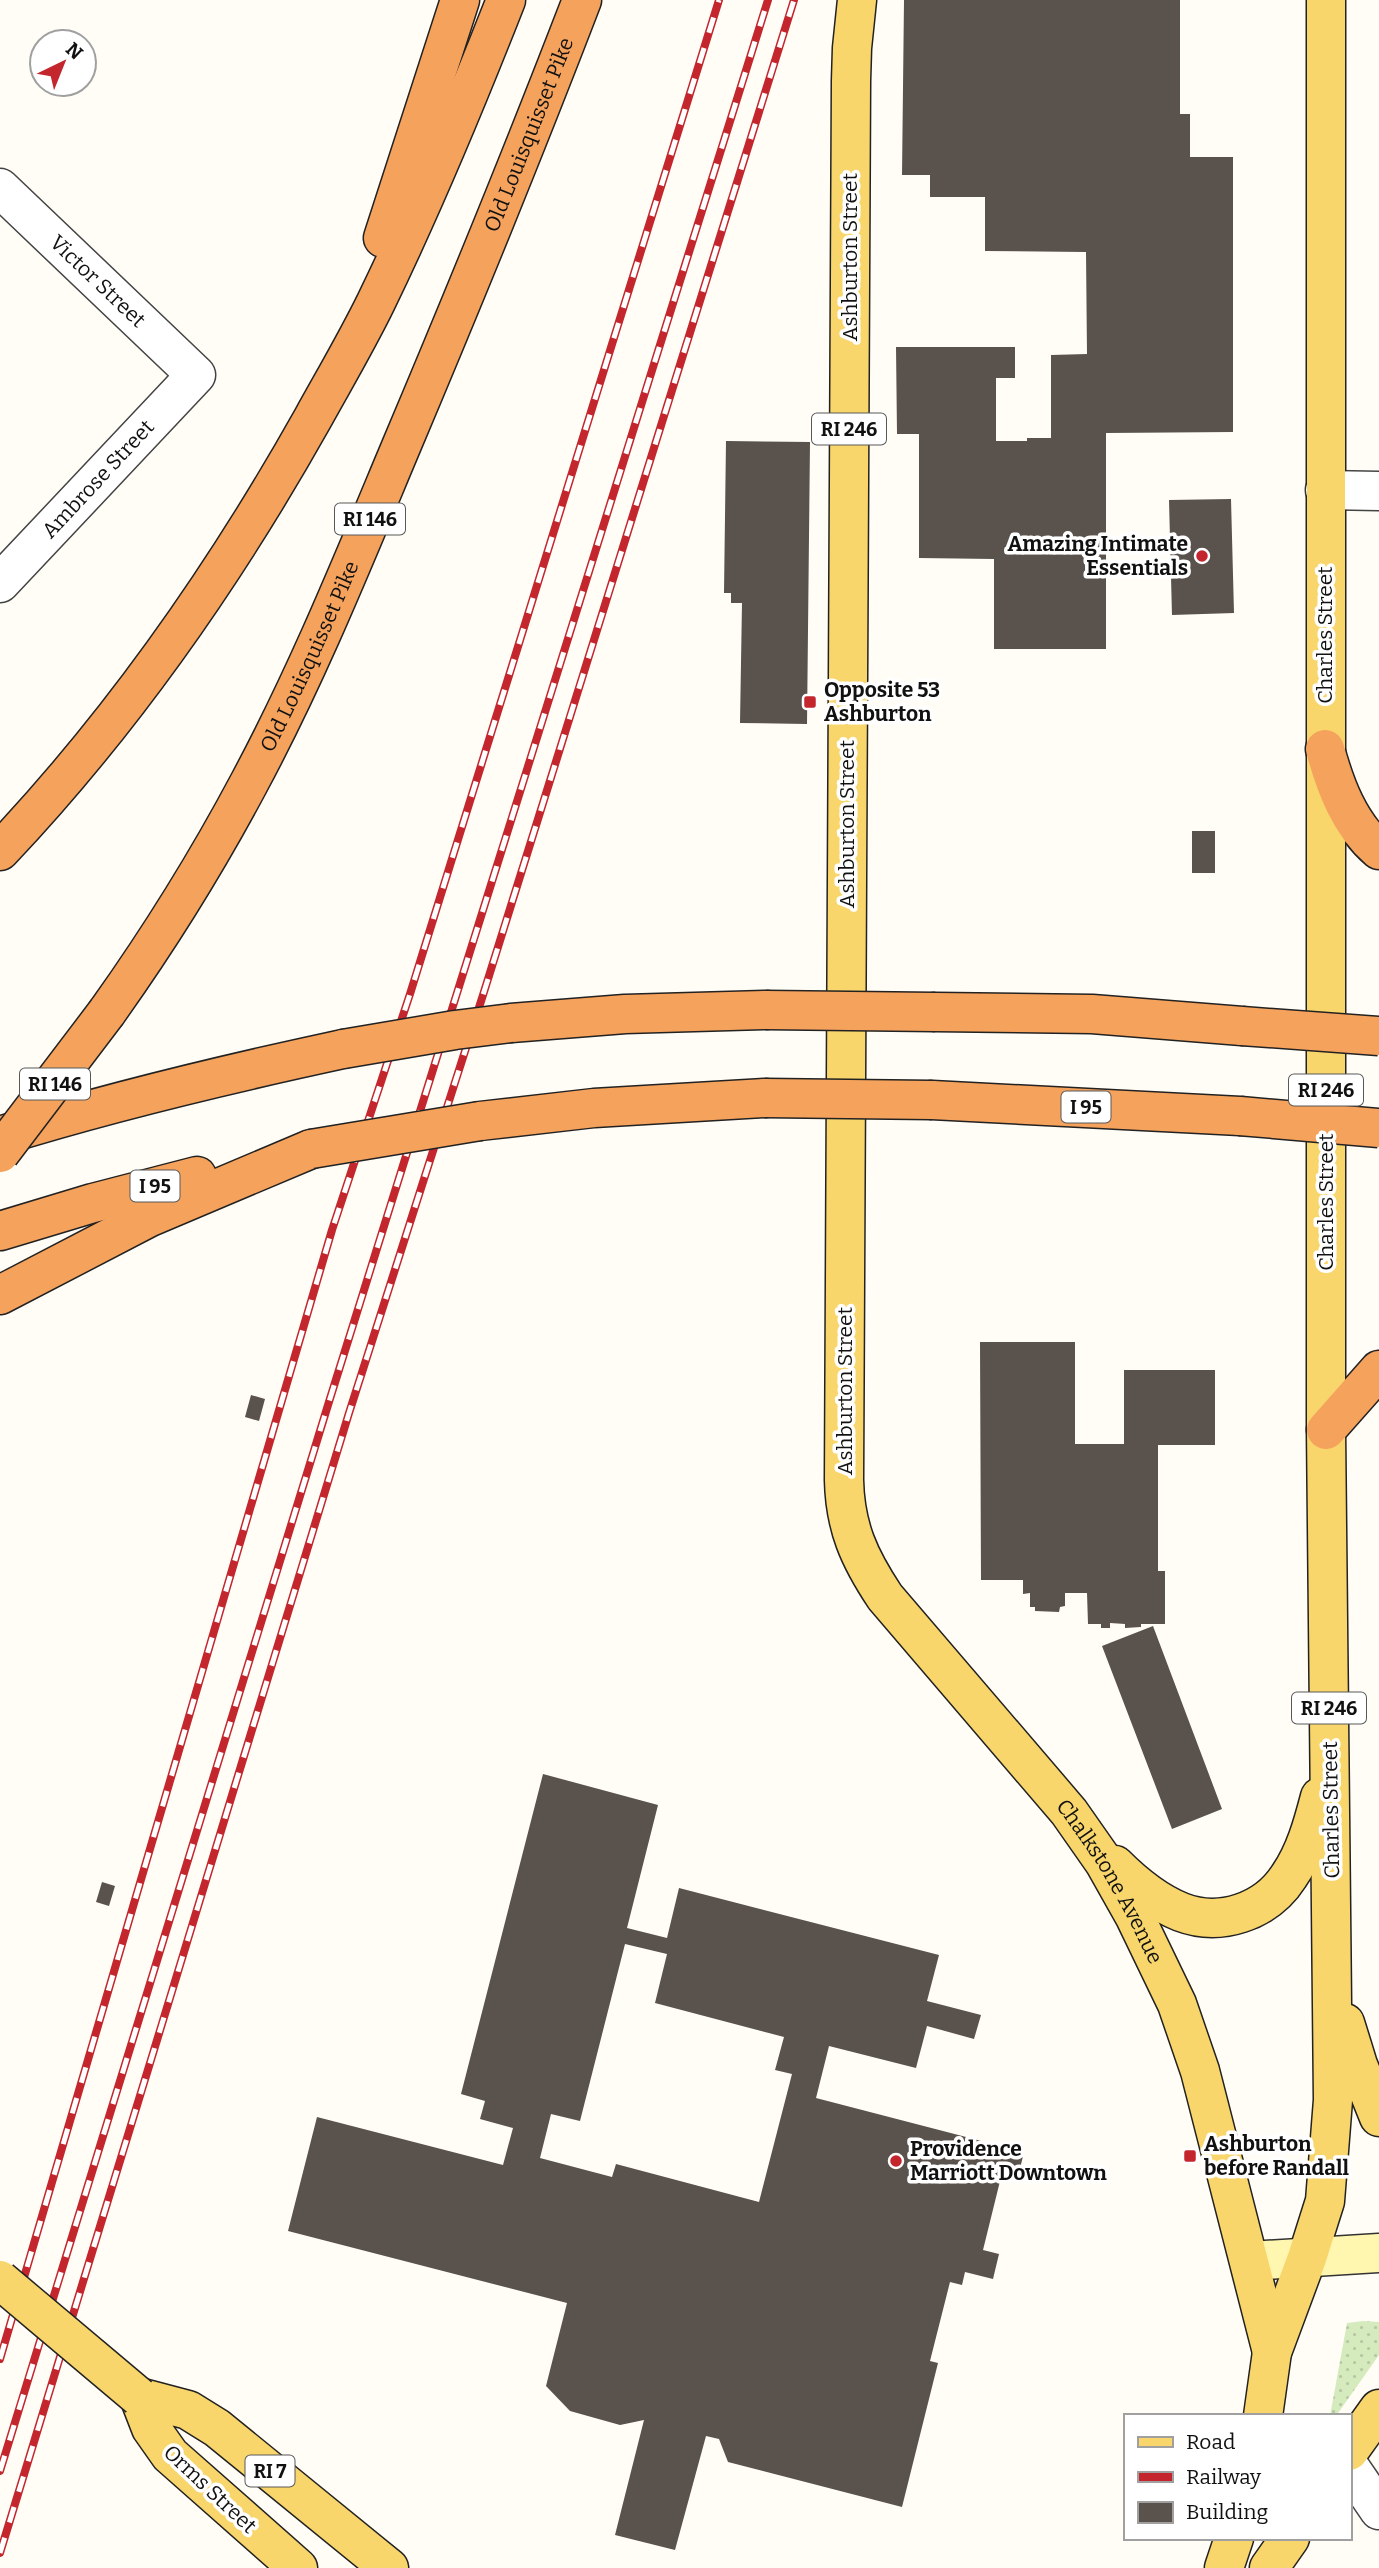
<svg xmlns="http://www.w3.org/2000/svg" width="1379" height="2568" viewBox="0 0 1379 2568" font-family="Bitter,serif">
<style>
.grass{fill:url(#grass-dots)}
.building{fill:#5a524d;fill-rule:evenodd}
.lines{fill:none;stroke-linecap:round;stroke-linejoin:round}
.street-casing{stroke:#444;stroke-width:41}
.secondary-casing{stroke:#333;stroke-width:41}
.primary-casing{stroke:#222;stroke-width:41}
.highway-casing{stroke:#222;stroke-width:41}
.street{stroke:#fff;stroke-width:38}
.secondary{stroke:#fff6b0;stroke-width:38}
.primary{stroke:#f9d66b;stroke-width:38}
.highway{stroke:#f5a25d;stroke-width:38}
.rail-casing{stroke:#c4262e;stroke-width:8}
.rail{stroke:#fff;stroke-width:5;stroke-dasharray:16;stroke-linecap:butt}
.primary-bridge-casing{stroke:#222;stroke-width:41;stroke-linecap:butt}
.highway-bridge-casing{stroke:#222;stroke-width:41;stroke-linecap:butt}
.primary-bridge{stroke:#f9d66b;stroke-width:38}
.highway-bridge{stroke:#f5a25d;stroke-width:38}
.poi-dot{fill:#c4262e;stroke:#fff;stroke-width:2.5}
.labels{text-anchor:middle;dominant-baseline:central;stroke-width:7;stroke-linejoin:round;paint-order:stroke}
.shield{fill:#fff;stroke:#585858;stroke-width:2}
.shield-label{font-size:19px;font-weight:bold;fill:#111}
.street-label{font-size:21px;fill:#111;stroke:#fff}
.poi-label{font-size:21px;font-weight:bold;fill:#111;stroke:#fff;text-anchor:start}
</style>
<defs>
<pattern id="grass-dots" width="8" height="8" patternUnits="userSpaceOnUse" patternTransform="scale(1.75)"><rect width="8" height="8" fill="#d5ebbd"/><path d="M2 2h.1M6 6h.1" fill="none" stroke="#b6c8a1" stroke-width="1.8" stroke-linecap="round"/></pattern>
</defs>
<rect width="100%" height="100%" fill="#fffdf5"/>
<!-- grass -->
<path class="grass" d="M1363 2321 1379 2322V2355L1336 2416H1330L1347 2323Z"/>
<!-- building -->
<path class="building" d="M904 0H1180V114H1190V157H1233V432L1106 433V649H994V559L919 558V434H897L896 347H1015V378H996V441H1027V438H1051V355L1087 354 1086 252 985 251V197H930V175H902Z
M726 441 810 442 807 724 740 723 742 603H731V593H724Z
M1231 499 1234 613 1172 615 1169 500Z
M1192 831H1215V873H1192Z
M980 1342H1075V1444H1124V1370H1215V1445H1158V1571H1165V1624H1141V1627L1125 1628V1624L1110 1623V1628H1101V1624H1088L1087 1593H1065V1606L1060 1607 1059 1612 1035 1611V1607H1030V1593L1023 1594V1580H981Z
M251 1395 265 1399 259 1421 245 1417Z
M1153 1626 1222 1809 1172 1829 1102 1646Z
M543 1774 658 1805 627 1928 667 1938 679 1888 939 1955 927 2001 981 2015 974 2039 927 2026 916 2068 829 2046 816 2098 1024 2152 1018 2177 1002 2173 983 2250 999 2254 993 2279 965 2272 962 2285 950 2282 930 2361 938 2363 902 2507 728 2462 719 2439 706 2436 675 2550 615 2535 644 2420 620 2425 570 2411 546 2386 567 2303 288 2231 317 2117 503 2165 513 2128 480 2119 485 2101 461 2094ZM625 1944 667 1954 655 2003 784 2037 775 2070 792 2074 759 2202 616 2164 612 2177 540 2158 551 2114 580 2121Z
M102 1882 115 1886 109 1906 96 1902Z"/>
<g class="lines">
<!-- street casing -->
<g class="street-casing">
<g id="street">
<path id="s1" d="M0 188 196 375 0 583"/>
<path d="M1325 490 1379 491"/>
<path d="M1349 2466 1379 2510"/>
</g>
</g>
<!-- secondary casing -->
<g class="secondary-casing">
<path id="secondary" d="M1250 2261 1379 2253"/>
</g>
<!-- primary casing -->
<g class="primary-casing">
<g id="primary">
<path id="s2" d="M857 0 852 48 851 81 844 1480C845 1527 859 1558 885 1597L1069 1812 1104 1862 1135 1917 1177 2004 1200 2071 1272 2352"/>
<path d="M1115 1865C1134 1884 1156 1902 1181 1912 1220 1927 1266 1912 1289 1876 1305 1853 1313 1824 1320 1797"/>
<path d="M1345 2023 1358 2065 1379 2117"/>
<path d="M1263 2416 1272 2352 1307 2258 1325 2201 1333 2100 1326 1430V0"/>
<path d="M1349 2451 1379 2409"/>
<path d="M298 2568 170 2455 151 2428 139 2397 188 2410 217 2428 389 2568"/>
<path d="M1224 2568 1234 2538"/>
<path d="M1269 2568 1290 2538"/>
</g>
</g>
<!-- highway casing -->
<g class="highway-casing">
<g id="highway">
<path d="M383 238 460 0"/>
<path d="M1325 749C1335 786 1349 824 1379 850"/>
<path d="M0 851C123 721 226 573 313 418 334 380 357 341 376 302 424 203 466 102 506 0"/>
<path id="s3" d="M107 1012C159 939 207 862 249 783 307 675 353 561 400 449 463 300 524 151 582 0"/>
<path d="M935 1012 1092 1014 1242 1026"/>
<path d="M511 1023 625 1014 766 1010"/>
<path d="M932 1100 1240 1116"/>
<path d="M480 1121 594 1108 765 1098"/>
<path d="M0 1136C113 1101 227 1074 343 1049"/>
<path d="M0 1231 93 1203 197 1176"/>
<path d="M0 1295 150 1217 311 1149"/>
<path d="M1326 1430 1379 1370"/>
</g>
</g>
<!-- street -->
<use href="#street" class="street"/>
<!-- secondary -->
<use href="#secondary" class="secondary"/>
<!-- primary -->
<use href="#primary" class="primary"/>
<!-- highway -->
<use href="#highway" class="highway"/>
<!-- rail casing -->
<g class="rail-casing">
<path id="rail" d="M0 2359 332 1230 410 994 719 0
M0 2471 328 1405 768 0
M0 2553 349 1413 483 995 794 0"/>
</g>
<!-- rail -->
<use href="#rail" class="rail"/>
<!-- primary-bridge casing -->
<g class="primary-bridge-casing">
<path id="primary-bridge" d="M0 2280 139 2397"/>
</g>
<!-- highway-bridge casing -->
<g class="highway-bridge-casing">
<path id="highway-bridge" d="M766 1010 935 1012
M1242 1026 1379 1036
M343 1049 455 1030 511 1023
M765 1098 932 1100
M1240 1116 1379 1128
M311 1149 480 1121
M0 1153 107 1012"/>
</g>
<!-- primary-bridge -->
<use href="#primary-bridge" class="primary-bridge"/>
<!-- highway-bridge -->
<use href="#highway-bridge" class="highway-bridge"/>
</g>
<!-- markers -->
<g class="poi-dot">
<circle cx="1202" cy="556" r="7"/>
<rect x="803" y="695" width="14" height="14" rx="3.5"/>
<rect x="1183" y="2149" width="14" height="14" rx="3.5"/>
<circle cx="896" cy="2161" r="7"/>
</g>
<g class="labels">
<!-- shield labels -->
<g class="shield">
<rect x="812" y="413.5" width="74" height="31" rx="5"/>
<rect x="335" y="503.5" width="70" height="31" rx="5"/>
<rect x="20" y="1068.5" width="70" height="31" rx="5"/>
<rect x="1289" y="1074.5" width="74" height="31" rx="5"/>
<rect x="1061.5" y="1091.5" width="49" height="31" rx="5"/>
<rect x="130.5" y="1170.5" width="49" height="31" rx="5"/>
<rect x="1292" y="1692.5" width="74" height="31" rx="5"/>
<rect x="245.5" y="2455.5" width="49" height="31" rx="5"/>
</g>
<g class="shield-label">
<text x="849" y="429">RI 246</text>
<text x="370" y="519">RI 146</text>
<text x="55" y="1084">RI 146</text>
<text x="1326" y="1090">RI 246</text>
<text x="1086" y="1107">I 95</text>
<text x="155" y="1186">I 95</text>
<text x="1329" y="1708">RI 246</text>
<text x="270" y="2471">RI 7</text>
</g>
<!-- street labels -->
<g class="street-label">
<text stroke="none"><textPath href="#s3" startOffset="976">Old Louisquisset Pike</textPath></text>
<text transform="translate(850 257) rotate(-90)">Ashburton Street</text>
<text stroke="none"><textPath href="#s1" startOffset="135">Victor Street</textPath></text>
<text transform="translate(98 479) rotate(-47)">Ambrose Street</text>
<text transform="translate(1325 635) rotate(-90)">Charles Street</text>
<text stroke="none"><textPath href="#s3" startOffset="410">Old Louisquisset Pike</textPath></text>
<text transform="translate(847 824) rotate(-90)">Ashburton Street</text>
<text transform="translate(1326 1202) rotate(-90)">Charles Street</text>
<text transform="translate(845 1391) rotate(-90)">Ashburton Street</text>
<text transform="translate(1331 1810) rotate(-91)">Charles Street</text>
<text stroke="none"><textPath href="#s2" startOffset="1970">Chalkstone Avenue</textPath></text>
<text transform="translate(210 2489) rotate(43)">Orms Street</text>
</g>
<!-- poi labels -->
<g class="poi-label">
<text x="1188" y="544" text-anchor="end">Amazing Intimate<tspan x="1188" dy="24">Essentials</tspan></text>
<text x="824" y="690">Opposite 53<tspan x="824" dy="24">Ashburton</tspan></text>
<text x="1204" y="2144">Ashburton<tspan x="1204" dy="24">before Randall</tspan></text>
<text x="910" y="2149">Providence<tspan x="910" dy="24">Marriott Downtown</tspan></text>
</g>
</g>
<!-- legend -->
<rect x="1124" y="2414" width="228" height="126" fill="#ffffff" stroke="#a0a0a0" stroke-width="2"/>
<rect x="1138" y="2437" width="35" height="10" fill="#f9d66b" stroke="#a0a0a0" stroke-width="2"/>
<text x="1186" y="2449" font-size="21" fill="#111111">Road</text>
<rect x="1138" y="2472" width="35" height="10" fill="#c4262e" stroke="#a0a0a0" stroke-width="2"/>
<text x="1186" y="2484" font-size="21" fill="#111111">Railway</text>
<rect x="1138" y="2502" width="35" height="21" fill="#5a524d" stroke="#a0a0a0" stroke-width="2"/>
<text x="1186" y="2519" font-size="21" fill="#111111">Building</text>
<!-- north arrow -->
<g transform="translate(63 63) rotate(43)"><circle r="33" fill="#ffffff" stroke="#a0a0a0" stroke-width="2"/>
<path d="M0-5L12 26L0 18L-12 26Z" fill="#c4262e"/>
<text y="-10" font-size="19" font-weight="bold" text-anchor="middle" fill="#111111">N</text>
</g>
</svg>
